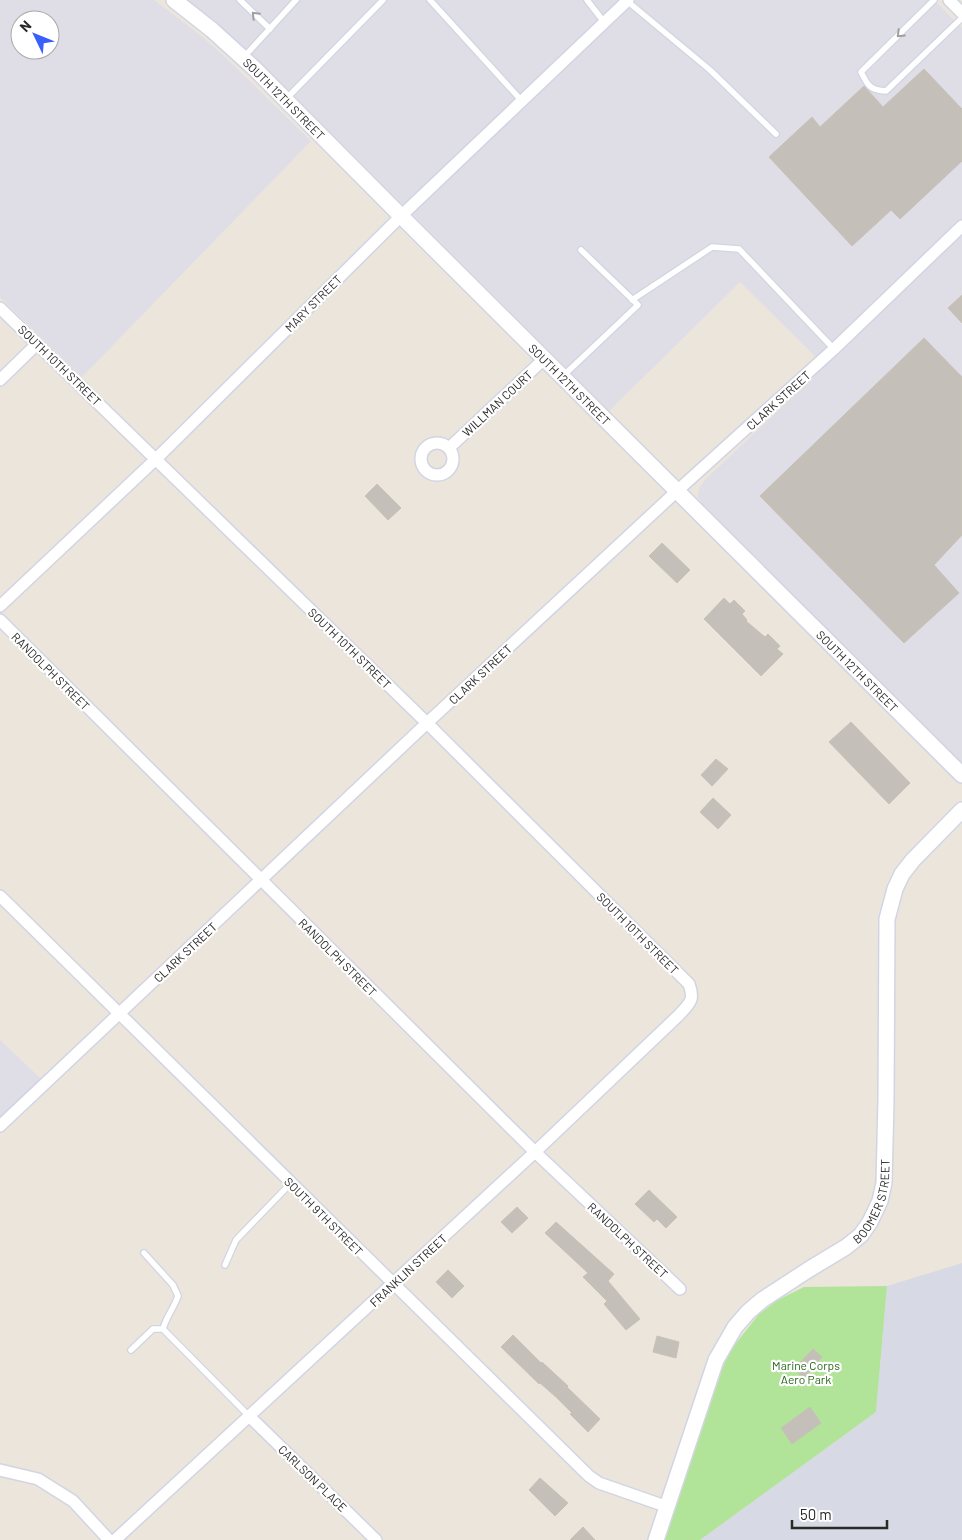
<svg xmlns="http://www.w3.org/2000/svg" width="962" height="1540" viewBox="0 0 962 1540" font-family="Barlow,sans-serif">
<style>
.industrial{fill:#dfdde5;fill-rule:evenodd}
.airport{fill:#d7dae5}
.green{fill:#b1e498}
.building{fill:#c4bfb8;stroke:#c8c1b6}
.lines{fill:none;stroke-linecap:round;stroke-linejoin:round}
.lane-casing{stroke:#d1d5e3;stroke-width:8}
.street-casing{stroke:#d1d5e3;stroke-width:14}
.secondary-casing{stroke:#d1d5e3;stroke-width:18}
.lane{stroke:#fff;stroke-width:5.5}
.street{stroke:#fff;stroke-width:11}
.secondary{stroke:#fff;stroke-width:15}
.oneway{stroke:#9f9f9f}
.labels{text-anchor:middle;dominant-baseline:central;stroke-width:4.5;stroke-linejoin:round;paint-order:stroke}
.street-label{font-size:12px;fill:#2a2a2a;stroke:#fff}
.park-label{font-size:12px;fill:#296819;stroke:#fff}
</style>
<rect width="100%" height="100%" fill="#ece5dc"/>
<!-- industrial -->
<path class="industrial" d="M0 0H154L200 35 225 57 311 141 82 377 0 297ZM20 20H50V50H20Z
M188 0H934L962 28V765L703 505 698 497 699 489 704 481 825 366 740 282 609 411 269 71Z
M0 1040 41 1079 0 1118Z"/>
<!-- airport -->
<path class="airport" d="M962 1263V1540H700L876 1412 887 1286Z"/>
<!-- green -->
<path class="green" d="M887 1286 876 1412 700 1540H665L724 1364 733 1347 759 1314 778 1300 804 1287Z"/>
<!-- building -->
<path class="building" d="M924 69 962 109V161L900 219 891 210 852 246 769 157 812 117 820 127 864 86 883 107Z
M962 295V323L948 308Z
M924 338 962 377V535L934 565 959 593 904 643 760 496Z
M377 484 401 508 388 520 365 496Z
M662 543 690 570 677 583 649 556Z
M724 598 730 604 734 600 745 611 742 614 747 620 746 621 765 637 768 634 780 646 777 649 783 654 761 676 704 619Z
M851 722 910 783 889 804 829 742Z
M716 759 728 769 712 786 701 775Z
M713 798 731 815 718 829 700 812Z
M649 1190 677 1217 666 1228 657 1219 654 1222 635 1204Z
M517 1207 528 1218 512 1233 501 1222Z
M556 1222 614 1274 608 1281 640 1319 626 1330 604 1304 607 1301 583 1277 588 1273 545 1233Z
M448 1270 464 1286 452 1298 436 1282Z
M513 1335 541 1363 542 1362 568 1386 567 1387 600 1419 588 1432 570 1414 572 1413 556 1397 540 1383 539 1384 501 1347Z
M657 1336 679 1342 676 1358 653 1352Z
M813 1349 822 1357 804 1378 794 1369Z
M810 1407 821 1423 792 1444 781 1428Z
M540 1478 568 1503 555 1516 529 1490Z
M583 1527 595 1540H570Z"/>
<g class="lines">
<!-- lane casing -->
<g class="lane-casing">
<path id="lane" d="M240 0 270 29
M430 0 521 100
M587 0 604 22
M934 0 861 72C868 86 870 90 886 91L962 18
M627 1 710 70 776 134
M243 58 296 0
M286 99 383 0
M632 300 712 247 739 249 834 349
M563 376 638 305 581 250
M144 1253 173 1285 178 1296C174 1308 166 1317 163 1329L249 1416
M225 1265 236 1240 291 1183
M131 1350 153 1329H163"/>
</g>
<!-- street casing -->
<g class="street-casing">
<path id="street" d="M949 0 962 13
M0 308 427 723 689 984C695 1000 690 1003 679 1015L535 1152 115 1540
M0 380 37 344
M421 459a16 16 0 1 1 32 0a16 16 0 1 1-32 0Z
M449 448 544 359
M0 606 156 459 401 216 628 0
M0 620 535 1152 680 1289
M0 896 589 1476 599 1483 668 1507
M0 1126 427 723 677 491 834 349 962 226
M249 1416 376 1540
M0 1470 38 1479 73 1501 109 1540"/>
</g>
<!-- secondary casing -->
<g class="secondary-casing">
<g id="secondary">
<path id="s1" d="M174 0 212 30 255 69 401 216 962 775"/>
<path id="s2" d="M656 1540 716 1360 735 1327 748 1312 762 1300 808 1270 846 1247 861 1235 870 1222 880 1201 884 1183 886 1100 887 919 895 889 902 874 913 860 962 810"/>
</g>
</g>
<!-- lane -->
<use href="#lane" class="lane"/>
<!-- street -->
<use href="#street" class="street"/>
<!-- secondary -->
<use href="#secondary" class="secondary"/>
</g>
<!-- one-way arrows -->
<defs><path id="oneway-chevron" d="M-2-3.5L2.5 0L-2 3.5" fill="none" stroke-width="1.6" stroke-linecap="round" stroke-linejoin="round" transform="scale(1.25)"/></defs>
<g class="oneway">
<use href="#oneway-chevron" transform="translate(255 15) rotate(-135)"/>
<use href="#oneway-chevron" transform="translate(900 34) rotate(136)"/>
</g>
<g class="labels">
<!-- street labels -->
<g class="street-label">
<text stroke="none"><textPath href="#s1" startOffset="148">SOUTH 12TH STREET</textPath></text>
<text transform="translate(313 303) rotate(-45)">MARY STREET</text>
<text transform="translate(60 365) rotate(44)">SOUTH 10TH STREET</text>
<text stroke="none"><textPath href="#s1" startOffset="552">SOUTH 12TH STREET</textPath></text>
<text transform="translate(778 400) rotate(-42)">CLARK STREET</text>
<text transform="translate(497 403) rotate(-43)">WILLMAN COURT</text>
<text transform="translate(350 648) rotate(44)">SOUTH 10TH STREET</text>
<text stroke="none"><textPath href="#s1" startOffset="958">SOUTH 12TH STREET</textPath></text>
<text transform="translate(51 671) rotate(45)">RANDOLPH STREET</text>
<text transform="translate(480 674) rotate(-43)">CLARK STREET</text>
<text transform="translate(638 933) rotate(45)">SOUTH 10TH STREET</text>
<text transform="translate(185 952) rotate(-43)">CLARK STREET</text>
<text transform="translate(338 957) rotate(45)">RANDOLPH STREET</text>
<text stroke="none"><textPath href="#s2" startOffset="421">BOOMER STREET</textPath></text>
<text transform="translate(324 1216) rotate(45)">SOUTH 9TH STREET</text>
<text transform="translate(628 1240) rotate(43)">RANDOLPH STREET</text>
<text transform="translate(408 1270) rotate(-43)">FRANKLIN STREET</text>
<text transform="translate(313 1478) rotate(44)">CARLSON PLACE</text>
</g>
<!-- park labels -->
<g class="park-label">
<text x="806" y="1365">Marine Corps<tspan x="806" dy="14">Aero Park</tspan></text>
</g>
</g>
<!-- north arrow -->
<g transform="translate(35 35) rotate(313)"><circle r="24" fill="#ffffff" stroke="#aaaaaa"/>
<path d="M0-4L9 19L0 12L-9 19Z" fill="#3a5efc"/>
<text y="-8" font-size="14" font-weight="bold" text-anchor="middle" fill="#2a2a2a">N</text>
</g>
<!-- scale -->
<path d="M792 1520v8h95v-8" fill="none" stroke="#2a2a2a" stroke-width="2.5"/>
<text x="800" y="1520" font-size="15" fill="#2a2a2a" stroke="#ffffff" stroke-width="4" paint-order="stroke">50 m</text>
</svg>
